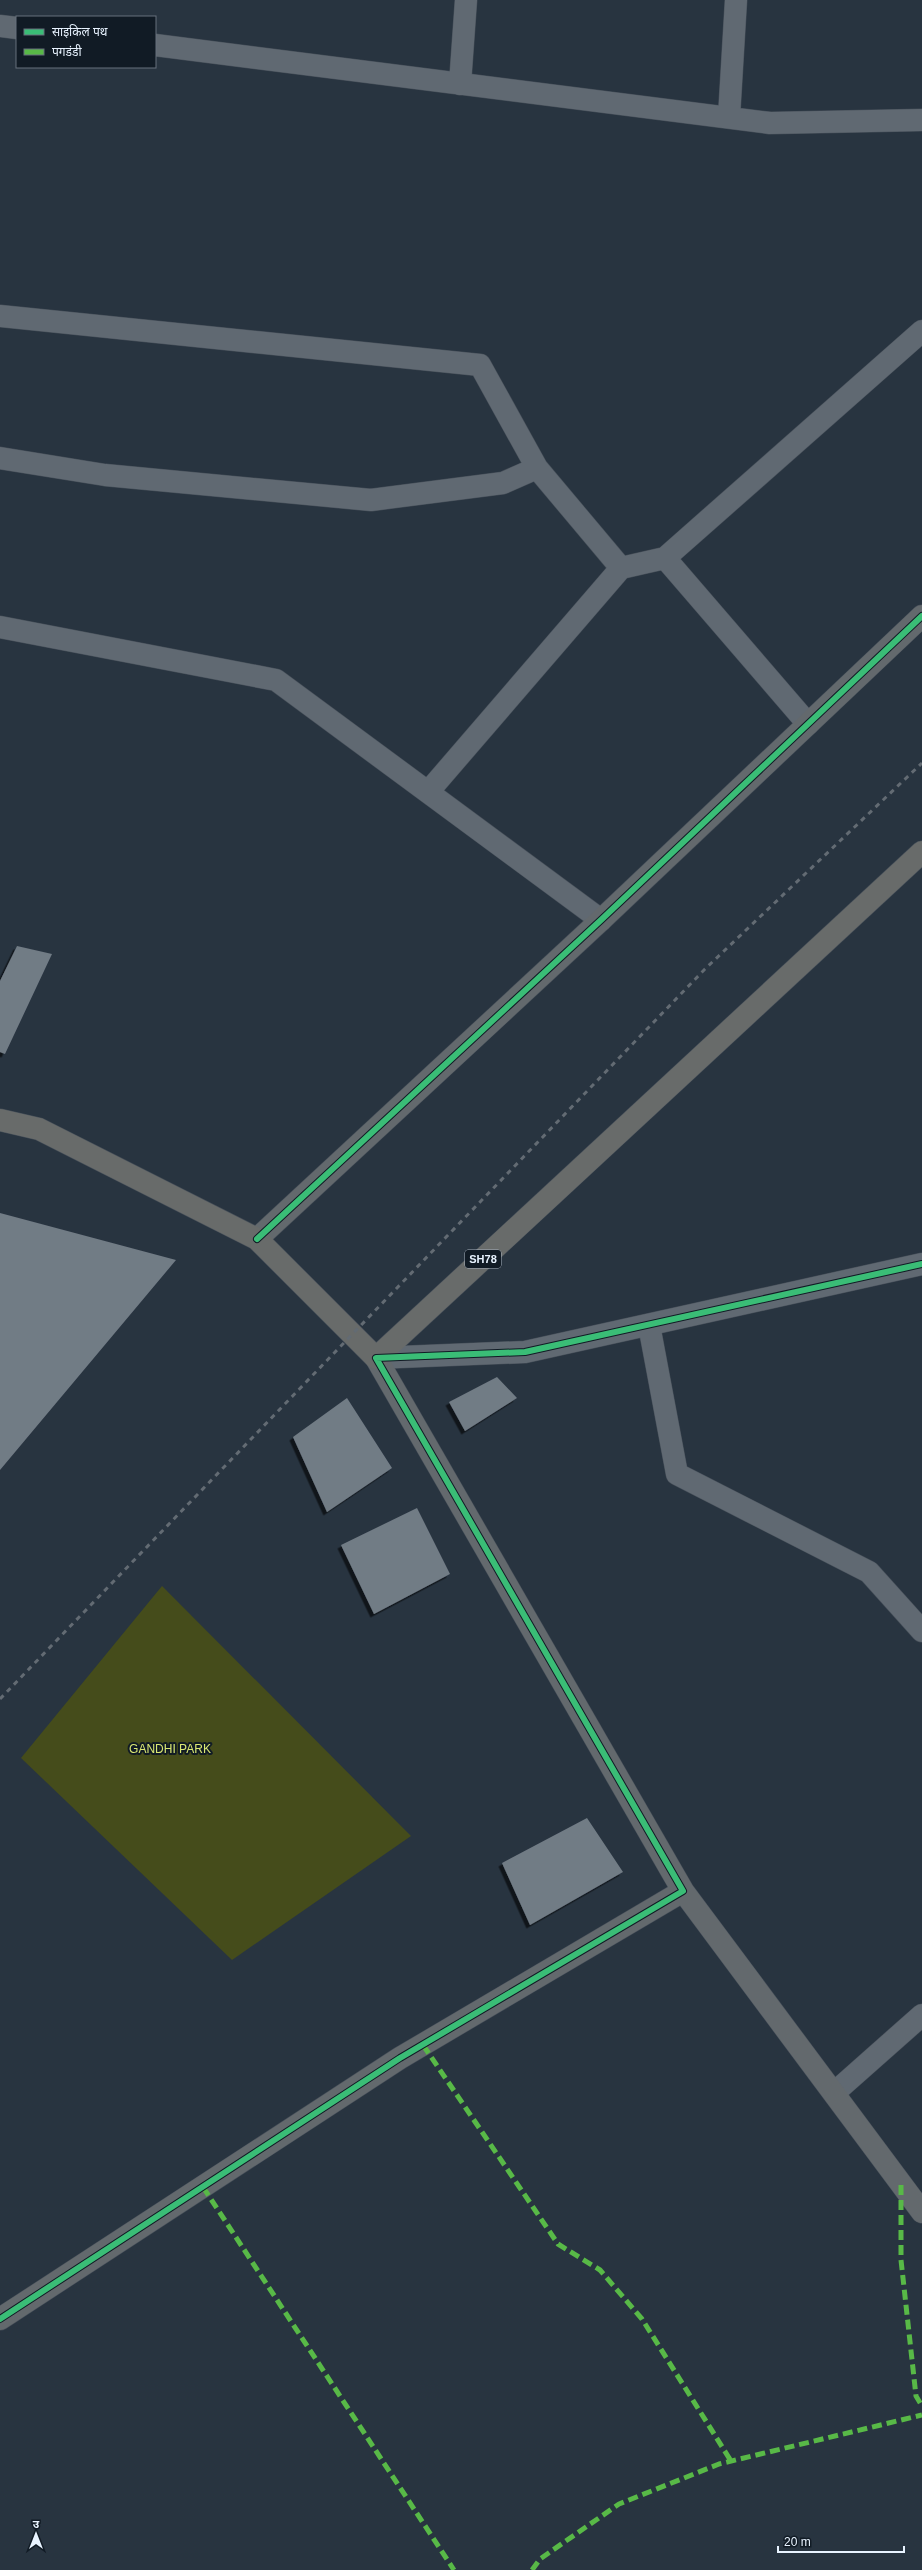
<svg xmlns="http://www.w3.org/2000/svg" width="922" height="2570" viewBox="0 0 922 2570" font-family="Arial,'Noto Sans Devanagari',sans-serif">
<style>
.green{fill:#454c1b}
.building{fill:#717b85;filter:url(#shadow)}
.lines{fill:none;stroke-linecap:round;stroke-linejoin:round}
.street-casing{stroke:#464f59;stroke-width:23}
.secondary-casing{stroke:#464f59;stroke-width:23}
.primary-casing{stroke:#464f59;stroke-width:23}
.street{stroke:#606972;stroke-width:22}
.secondary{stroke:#63696d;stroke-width:22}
.primary{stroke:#686b6a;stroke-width:22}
.rail{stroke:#636b73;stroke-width:3;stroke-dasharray:5 5;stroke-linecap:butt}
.quiet{stroke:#58b947;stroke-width:5;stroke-dasharray:10 5;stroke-linecap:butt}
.cycleway-casing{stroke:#111b25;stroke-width:8}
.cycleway{stroke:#3abd76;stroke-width:6}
.labels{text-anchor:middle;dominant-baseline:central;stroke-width:4;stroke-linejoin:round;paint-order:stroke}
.shield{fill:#111b25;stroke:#a8b2be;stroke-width:1}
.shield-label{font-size:11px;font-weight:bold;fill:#e8f3ff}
.park-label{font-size:12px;fill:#dae873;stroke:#111b25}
</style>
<defs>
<filter id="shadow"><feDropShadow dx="-3.5" dy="3.5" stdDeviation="0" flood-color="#0009"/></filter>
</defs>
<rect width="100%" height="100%" fill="#283440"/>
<!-- green -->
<path class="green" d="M162 1586 411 1836 232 1960 21 1758Z"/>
<!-- building -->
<path class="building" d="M17 946 52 954 5 1054 0 1052V981Z
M0 1213 176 1260 0 1470Z
M497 1377 517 1398 465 1431 449 1402Z
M347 1398 392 1468 327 1512 293 1437Z
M417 1508 450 1574 374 1614 341 1545Z
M587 1818 623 1872 530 1925 502 1863Z"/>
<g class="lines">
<!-- street casing -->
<g class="street-casing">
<path id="street" d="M0 26 17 28
M155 45 770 123 922 120
M460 84 466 0
M729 117 736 0
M0 316 480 365 537 468 621 568
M0 458 105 475 371 500 503 483 537 468
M665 558 808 724
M0 627 276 680 601 920
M428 792 621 568 665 558 922 331
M649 1325 677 1474 869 1572 922 1631
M376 1358 525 1352 922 1264
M834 2093 922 2015"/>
</g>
<!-- secondary casing -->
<g class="secondary-casing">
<path id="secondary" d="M257 1239 601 920 922 616
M683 1891 922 2212
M0 2319 400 2058 683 1891 376 1358"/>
</g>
<!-- primary casing -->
<g class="primary-casing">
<path id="primary" d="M0 1120 39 1129 257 1239 376 1358 922 852"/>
</g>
<!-- street -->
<use href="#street" class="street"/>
<!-- secondary -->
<use href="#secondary" class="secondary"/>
<!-- primary -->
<use href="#primary" class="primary"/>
<!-- rail -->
<path class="rail" d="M0 1699 705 969 922 763"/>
<!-- quiet -->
<path class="quiet" d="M423 2045 558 2244 600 2270 642 2319 731 2461
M901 2185V2260L916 2396 922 2406
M203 2187 454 2570
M532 2570 540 2559 619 2504 719 2464 922 2415"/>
<!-- cycleway casing -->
<g class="cycleway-casing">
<path id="cycleway" d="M257 1239 601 920 922 616
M0 2319 400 2058 683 1891 376 1358 525 1352 922 1264"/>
</g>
<!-- cycleway -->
<use href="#cycleway" class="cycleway"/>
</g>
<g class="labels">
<!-- shield labels -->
<rect class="shield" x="465" y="1250" width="36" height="18" rx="3"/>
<g class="shield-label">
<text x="483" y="1259">SH78</text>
</g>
<!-- park labels -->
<g class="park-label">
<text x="170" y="1749">GANDHI PARK</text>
</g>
</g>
<!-- legend -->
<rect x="16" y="16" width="140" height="52" fill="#111b25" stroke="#67717c"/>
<rect x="24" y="29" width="20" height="6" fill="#3abd76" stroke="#67717c"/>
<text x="52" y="36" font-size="12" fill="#e8f3ff">साइकिल पथ</text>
<rect x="24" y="49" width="20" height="6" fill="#58b947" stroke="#67717c"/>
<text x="52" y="56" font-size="12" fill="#e8f3ff">पगडंडी</text>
<!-- north arrow -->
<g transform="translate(36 2534)" stroke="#111b25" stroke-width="3" paint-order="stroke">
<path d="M0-3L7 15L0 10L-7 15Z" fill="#e8f3ff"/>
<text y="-6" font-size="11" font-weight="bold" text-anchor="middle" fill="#e8f3ff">उ</text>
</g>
<!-- scale -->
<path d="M778 2546v6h126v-6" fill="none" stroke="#e8f3ff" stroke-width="2"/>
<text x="784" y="2546" font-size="12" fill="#e8f3ff" stroke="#111b25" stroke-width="3" paint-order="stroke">20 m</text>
</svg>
